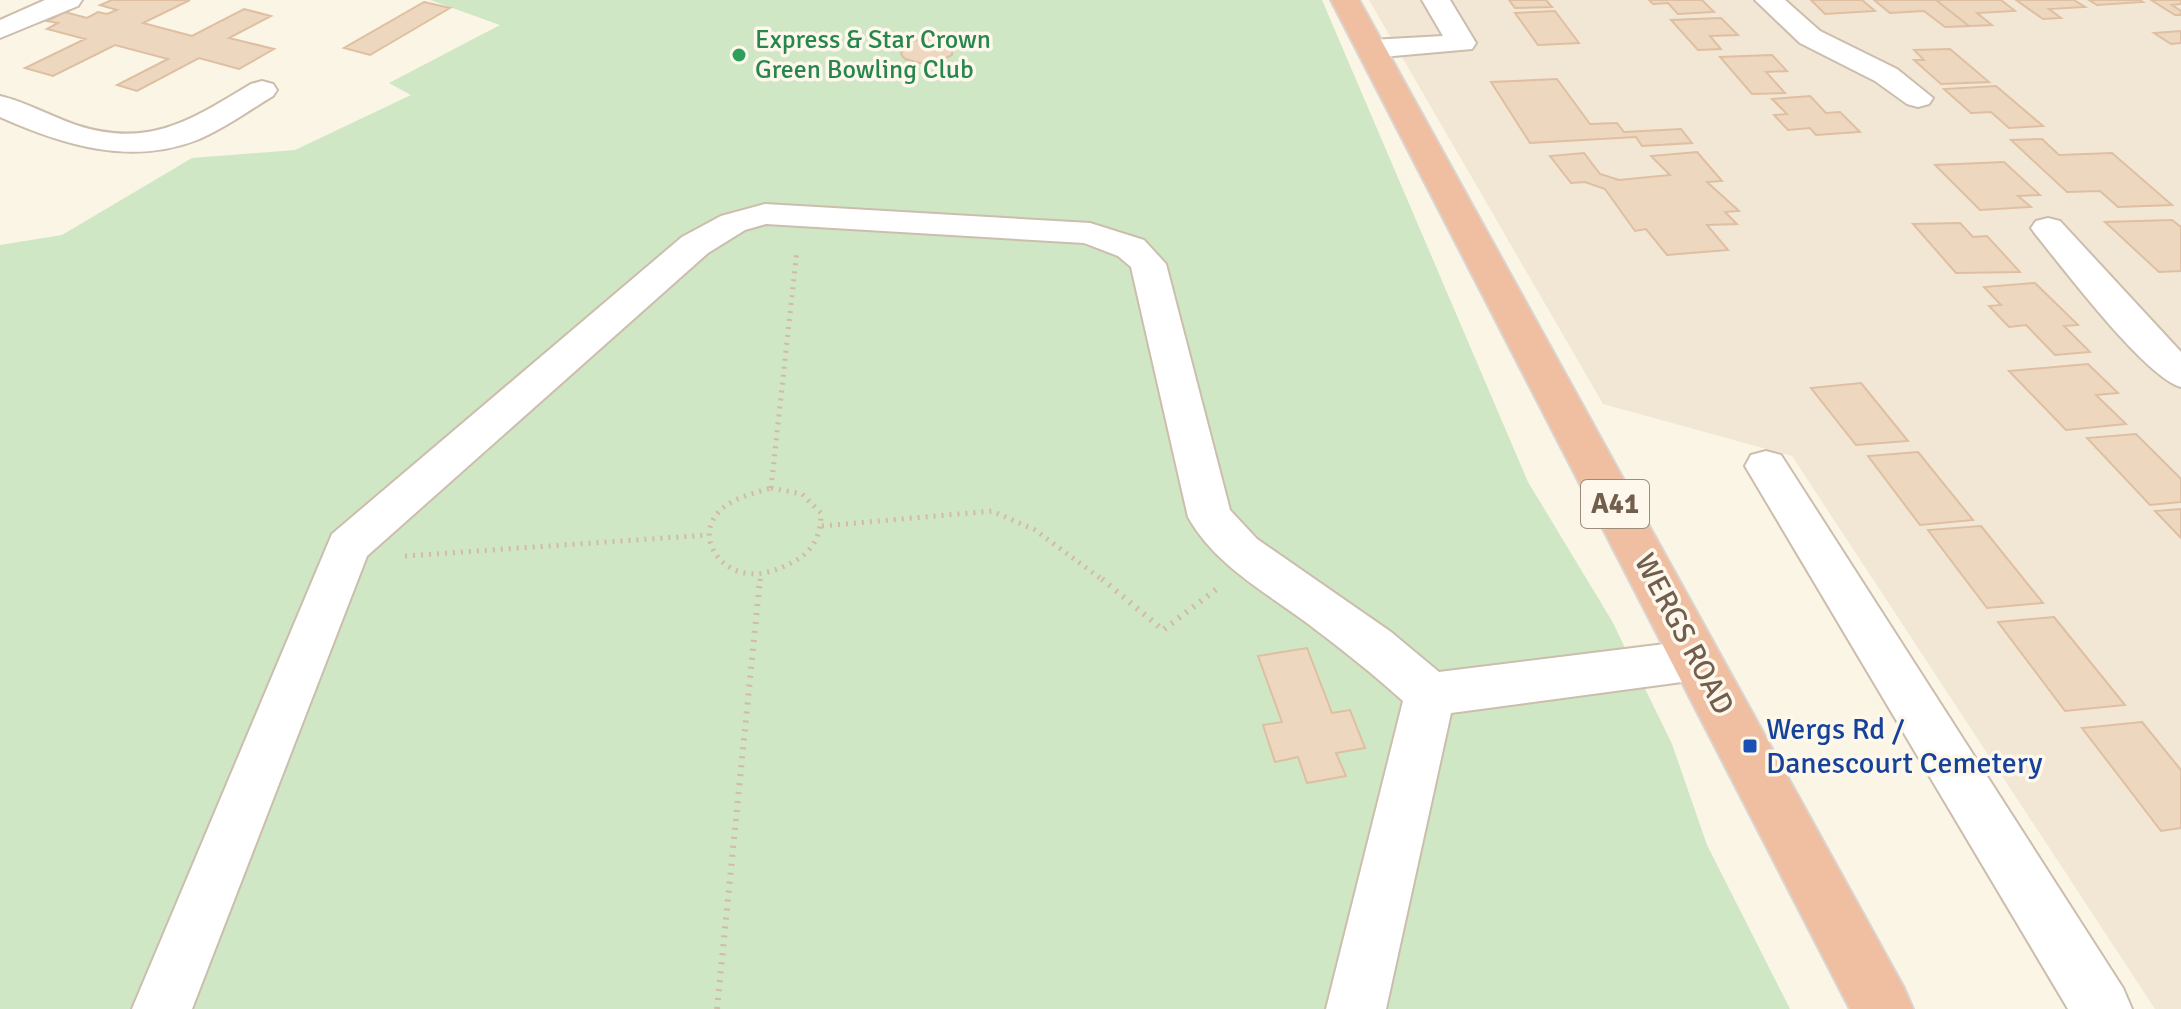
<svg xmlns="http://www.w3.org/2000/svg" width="2181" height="1009" viewBox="0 0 2181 1009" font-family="Signika,sans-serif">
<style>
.residential{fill:#f2e7d5}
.green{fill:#cfe7c5}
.building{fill:#eed7bf;stroke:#dfbfa1;stroke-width:2}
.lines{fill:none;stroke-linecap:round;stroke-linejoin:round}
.minor-casing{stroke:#ccbdad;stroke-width:4}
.highway-casing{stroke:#dad5d0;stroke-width:4}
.path-far1{stroke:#d3baa2;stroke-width:5;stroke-dasharray:2 6;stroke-linecap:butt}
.path{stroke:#d3baa2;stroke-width:6;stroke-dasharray:2 7;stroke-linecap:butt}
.minor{fill:#fff;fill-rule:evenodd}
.highway{fill:#f0bea1;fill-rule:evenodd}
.leisure-dot{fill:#2e9e5b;stroke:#fef8ec;stroke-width:3}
.transit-dot{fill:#1a4fb4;stroke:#fef8ec;stroke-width:3}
.labels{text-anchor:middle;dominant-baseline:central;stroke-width:7;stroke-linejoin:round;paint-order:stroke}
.far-leisure-label{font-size:26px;fill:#27864d;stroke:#fef8ec;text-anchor:start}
.shield{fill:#fef8ec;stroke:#9c8c7c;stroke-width:2}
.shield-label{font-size:28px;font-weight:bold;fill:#725e4c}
.street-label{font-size:30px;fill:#725e4c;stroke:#fef8ec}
.transit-label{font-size:30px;fill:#164399;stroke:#fef8ec;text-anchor:start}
</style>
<rect width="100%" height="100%" fill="#fbf5e6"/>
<!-- residential -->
<path class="residential" d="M1369 0H2181V1009H2155L1792 456 1603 404Z"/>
<!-- green -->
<path class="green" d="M430 0H1322L1528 482 1612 621 1672 744 1707 845 1790 1009H0V245L62 235 192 158 295 150 411 95 389 83 500 25Z"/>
<!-- building -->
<path class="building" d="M112 0H190L143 23 192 36 244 9 271 16 229 38 274 49 239 69 199 58 137 91 117 85 168 59 115 45 53 76 25 68 85 39 47 29 58 23 47 21 65 12 87 18 98 12 107 14 117 10 100 5Z
M1509 0H1546L1552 7 1515 8Z
M1649 0H1702L1714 12 1678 14 1668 3 1653 4Z
M1811 0H1862L1875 11 1825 14Z
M1874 0H1936L1969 26 1945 27 1924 11 1890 13Z
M1936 0H2001L2015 11 1977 13 1992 25 1969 26Z
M2016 0H2074L2085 7 2049 9 2061 18 2043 19Z
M2089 0H2140L2143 2 2097 5Z
M2151 0H2181V4L2172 5 2181 11V15H2175Z
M424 2 450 8 370 55 344 48Z
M1555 11 1579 43 1538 45 1515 13Z
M1721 18 1738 35 1710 36 1721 49 1698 50 1671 20Z
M2181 31V43L2171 44 2154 33Z
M927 37 952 44V55L938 62 920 63 905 59 901 54 907 43Z
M1950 49 1989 82 1941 84 1914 60H1924L1914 50Z
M1772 55 1787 71 1766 72 1785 93 1752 94 1720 57Z
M1557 79 1590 124 1617 123 1624 132 1681 129 1692 143 1642 146 1636 137 1530 143 1491 82Z
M1996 86 2043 126 2009 128 1991 112 1971 113 1944 89Z
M1810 96 1826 113 1840 112 1860 132 1816 135 1810 128 1788 130 1774 115 1787 114 1772 99Z
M2042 139 2059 155 2112 153 2172 205 2118 207 2100 191 2067 192 2011 140Z
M1697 152 1722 181 1707 182 1739 211 1725 212 1737 224 1707 225 1728 250 1667 255 1646 229 1635 231 1605 189 1585 182 1571 183 1550 156 1584 153 1600 174 1619 180 1670 175 1651 156Z
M2004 162 2040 195 2018 196 2031 207 1980 210 1935 165Z
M2172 220 2181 227V271L2159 272 2105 222Z
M1960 223 1973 237 1987 236 2020 272 1956 273 1913 224Z
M2035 283 2078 325 2064 326 2090 352 2055 355 2026 325 2009 327 1989 306 2001 305 1984 287Z
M2088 364 2118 393 2096 395 2126 424 2066 430 2009 371Z
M1861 383 1908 441 1856 445 1811 388Z
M2136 434 2181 479V502L2150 505 2087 438Z
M1918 452 1973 520 1920 525 1868 456Z
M2181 509V538L2155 511Z
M1981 526 2043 603 1987 608 1928 530Z
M2054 617 2125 705 2065 711 1998 622Z
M1307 648 1332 713 1350 710 1365 748 1336 753 1346 776 1307 783 1298 757 1275 762 1263 725 1282 722 1258 656Z
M2142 722 2181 770V828L2161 831 2082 728Z"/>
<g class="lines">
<!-- minor casing -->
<g class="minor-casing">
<path id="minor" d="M45 0H82L78 6 0 38V20Z
M1422 0H1450L1476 43 1472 49 1371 58 1361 55 1357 49 1361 43 1371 40 1443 36Z
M1755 0H1785L1820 31 1897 69 1933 98 1929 104 1918 107 1907 104 1875 81 1800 43Z
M262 81 273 84 277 90 273 96C248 111 224 129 197 140 130 166 63 145 0 117V96C26 102 50 116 76 125 149 149 191 120 251 84Z
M765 204 1090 223 1144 240 1166 264 1230 510 1257 539 1391 632 1439 672 1697 640 1714 646 1722 660 1714 674 1697 680 1451 713 1386 1009H1326L1403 701C1372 673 1340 648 1307 623 1265 592 1214 564 1188 517L1131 267 1118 256 1084 243 766 224 745 230 708 253 367 556 192 1009H132L332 534 682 237 721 216Z
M2048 218 2060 221 2181 352V387C2145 377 2064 269 2036 235L2031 228 2036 221Z
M1766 451 1781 455 2123 988 2132 1009H2068L1745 466 1751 455Z"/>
</g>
<!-- highway casing -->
<g class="highway-casing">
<path id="highway" d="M1331 0H1359L1904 988 1913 1009H1850Z"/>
</g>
<!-- path-far1 -->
<path class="path-far1" d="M771 488 802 494 821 513C821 539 810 555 787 565 774 571 760 576 745 573 719 569 697 538 717 514 730 498 752 494 771 488Z
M771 488 797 250
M822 526 992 511 1035 530 1104 581
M405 556 707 535
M760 581 761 573"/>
<!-- path -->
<path class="path" d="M1102 579 1163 630 1218 588
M717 1009 760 579"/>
<!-- minor -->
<use href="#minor" class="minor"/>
<!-- highway -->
<use href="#highway" class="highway"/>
</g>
<!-- markers -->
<circle class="leisure-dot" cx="739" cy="55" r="8"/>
<rect class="transit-dot" x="1742" y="738" width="16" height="16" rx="4"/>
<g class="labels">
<!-- far-leisure labels -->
<g class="far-leisure-label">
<text x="755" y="40">Express &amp; Star Crown<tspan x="755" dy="30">Green Bowling Club</tspan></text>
</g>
<!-- shield labels -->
<rect class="shield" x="1581" y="480" width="68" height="48" rx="6"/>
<g class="shield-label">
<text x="1615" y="504">A41</text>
</g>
<!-- street labels -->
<g class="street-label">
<text transform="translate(1684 634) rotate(62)">WERGS ROAD</text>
</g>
<!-- transit labels -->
<g class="transit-label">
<text x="1766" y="729">Wergs Rd /<tspan x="1766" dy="34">Danescourt Cemetery</tspan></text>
</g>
</g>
</svg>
